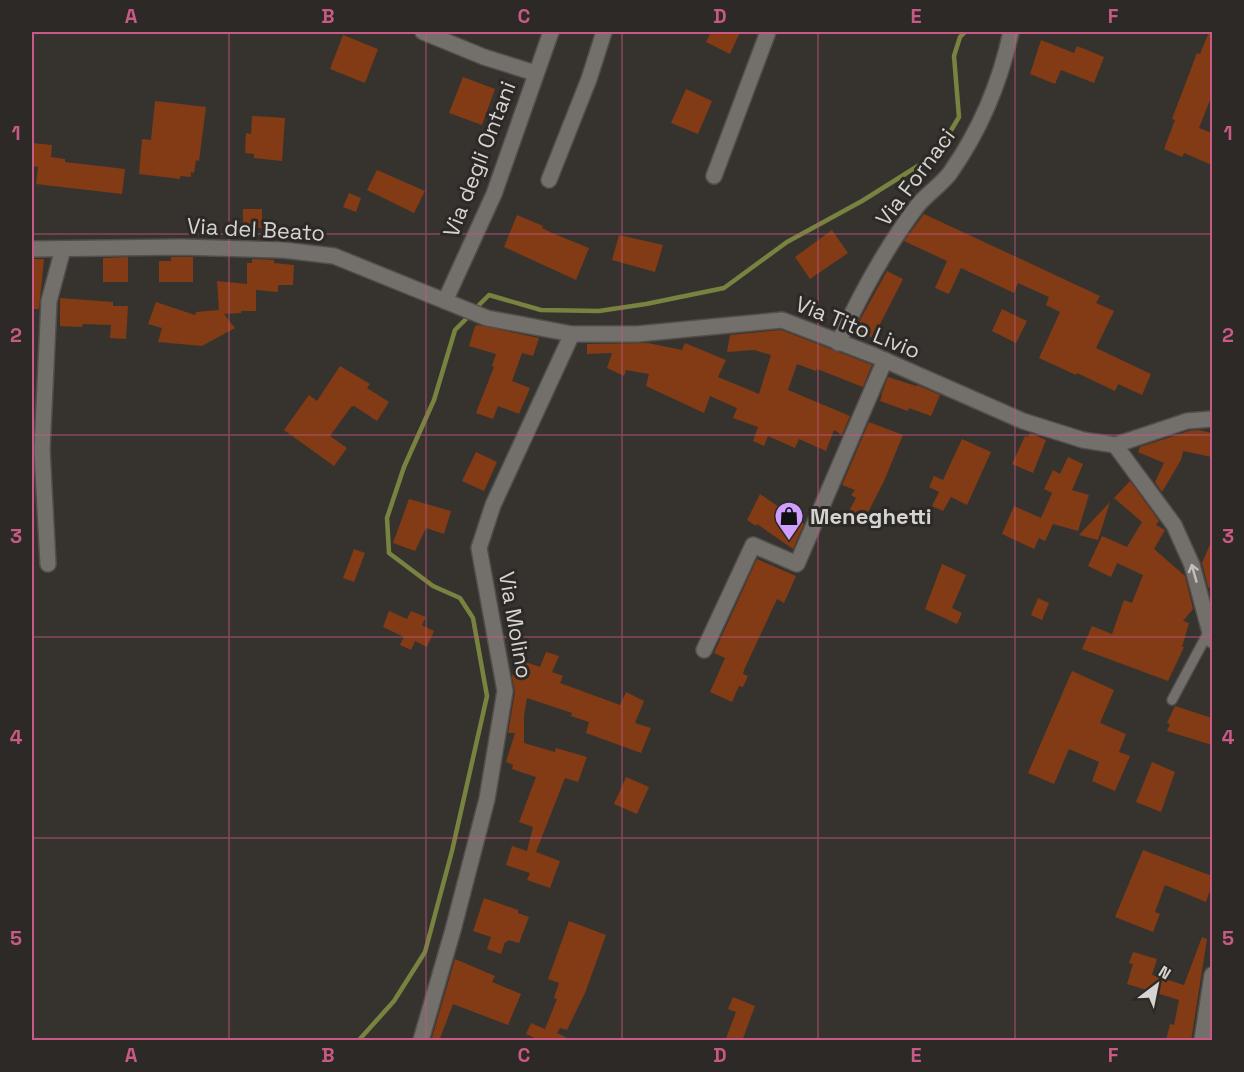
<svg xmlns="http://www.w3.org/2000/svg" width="1244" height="1072" viewBox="0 0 1244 1072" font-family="'Space Grotesk',sans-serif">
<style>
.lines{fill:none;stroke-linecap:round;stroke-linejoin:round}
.stream{stroke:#788340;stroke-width:4.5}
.building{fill:#823b14}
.service-casing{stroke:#514e4c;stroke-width:12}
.minor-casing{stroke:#514e4c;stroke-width:18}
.tertiary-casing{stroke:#514e4c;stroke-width:18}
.service{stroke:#73706c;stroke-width:9}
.minor{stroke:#73706c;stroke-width:15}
.tertiary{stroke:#73706c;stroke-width:15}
.oneway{stroke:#c2c0be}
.grid{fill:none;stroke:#c95a85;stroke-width:1.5;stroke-opacity:0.55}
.labels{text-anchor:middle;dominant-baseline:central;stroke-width:6;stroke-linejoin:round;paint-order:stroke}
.street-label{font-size:22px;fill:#d6d4d2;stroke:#2c2926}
.poi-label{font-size:22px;font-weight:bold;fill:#d6d4d2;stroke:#2c2926;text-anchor:start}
.neatline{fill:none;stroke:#c95a85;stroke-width:2}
.grid-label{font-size:20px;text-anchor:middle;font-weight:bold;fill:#c95a85}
</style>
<rect width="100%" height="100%" fill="#36332f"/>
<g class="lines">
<!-- stream -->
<path class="stream" d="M475 309 489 295 541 310 599 311 646 304 724 288 787 242 862 201 937 154 959 117 954 56 960 37 965 32
M359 1040 394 1001 425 952 452 851 487 696 473 618 460 598 433 586 389 553 387 518 404 467 434 400 455 330 470 315"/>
</g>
<!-- building -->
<path class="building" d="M711 32H740L730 54 706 42Z
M1209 32H1212V95L1199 128 1212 133V165L1184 153 1182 157 1164 149 1175 120 1172 119 1197 53 1200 54Z
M343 35 378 49 365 83 330 69Z
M1041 40 1074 53 1077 46 1104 57 1094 83 1061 70 1055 84 1030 74Z
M463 77 495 89 482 125 449 113Z
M686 89 712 101 698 134 671 123Z
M155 101 206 107 199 161 196 160 194 173 191 172V177L180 176V179L139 174 142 139 151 140Z
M252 116 285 118 282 161 254 158V154L245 153 246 133 251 134Z
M32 143 52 145 51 157 65 159V162L125 169 122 194 36 184 38 167 32 166Z
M377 170 425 191 414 213 367 190Z
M349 193 361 198 356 212 343 207Z
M243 209H262V228L243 227Z
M924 214 1100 296 1096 303 1114 311 1096 348 1151 374 1142 395 1118 384 1115 391 1077 373 1076 375 1039 358 1060 312 1046 305 1049 297 1018 283 1014 293 961 268 949 294 935 288 947 261 904 241Z
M517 215 543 226 542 228 552 233 589 248 576 280 504 247Z
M832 230 848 253 810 279 795 257Z
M619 235 663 245 655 272 612 260Z
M128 257V282H103V258Z
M171 257H193V282H159V261H171Z
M32 259H44L39 309H32Z
M252 259 274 260V263L294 265 293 285H278V292L256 290V311H241V313L224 314 235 328 202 346 158 342 162 328 148 324 156 302 195 315 196 312 219 310 217 281 247 284V263H252Z
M887 271 903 279 873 338 855 329Z
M60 298 113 302V306H128L126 339 110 338 111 325 83 324 82 327 60 326Z
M1002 309 1027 321 1016 343 992 331Z
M478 325 539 338 533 356 522 353 512 381 530 388 519 414 498 406 493 419 476 413 494 367 492 366 496 354 469 346 475 326Z
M781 330 872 365 863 387 817 369 816 371 797 364 788 390 850 416 842 435 834 430 826 451 799 439 795 448 768 436 764 446 753 441 758 427 733 418 737 408 710 396 704 413 646 386 649 374 626 370 624 376 607 368 612 353 587 354V344L648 343 682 350 685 343 726 360 718 377 759 394 771 355 754 350 727 352 730 335Z
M340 366 370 384 367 388 389 402 377 421 354 406 351 407 330 436 347 448 334 466 284 430 309 395 317 401Z
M888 377 916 386 917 385 940 395 931 416 909 408 908 411 880 401 882 395H881Z
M869 422 903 435 884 481 862 524 847 515 856 498 851 495 855 490 842 485Z
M1198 430 1212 433V457L1183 451 1181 460 1162 492 1155 482 1164 463 1138 452 1140 447 1189 431Z
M1030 433 1046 440 1033 473 1012 464 1025 436 1028 437Z
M962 439 991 452 967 505 951 497 943 511 932 506 939 492 929 487 934 476 943 480Z
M476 452 497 462 484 491 462 481Z
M1068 457 1083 464 1072 490 1089 495 1078 531 1053 524 1045 541 1039 538 1034 549 1002 534 1014 506 1041 518 1052 493 1044 489 1053 470 1060 474Z
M1130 481 1159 521 1156 525 1165 530 1154 549 1185 576 1193 609 1183 621 1189 623 1182 647H1184L1168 681 1082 649 1092 626 1112 634 1124 600 1132 603 1143 575 1117 563 1111 577 1088 566 1102 536 1127 547 1142 522 1114 498Z
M760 494 804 524 793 549 757 524 756 526 747 520Z
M409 499 451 511 444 534 426 528 415 551 393 543Z
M1110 502 1098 540 1079 535Z
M1212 540V589L1208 587 1202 563Z
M354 549 365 553 354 582 343 578Z
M757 559 796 576 784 603 777 599 744 670 743 674 748 676 743 687 739 686 732 702 710 692 725 658 714 653Z
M942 564 966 575 952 608 962 613 957 624 925 609Z
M1038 598 1049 603 1042 620 1031 615Z
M389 611 407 619 411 611 426 617 422 625 434 631 427 647 415 641 411 650 400 645 404 637 383 627Z
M546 652 559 656 552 672 563 676 560 683 620 705 626 692 644 701 635 723 651 728 641 753 586 733 589 722 571 716 572 713 527 698 524 715V743L555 752 556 748 587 757 578 782 565 778 536 852 560 861 550 888 527 880 530 873 506 865 512 846 527 851 533 827 519 822 536 777 512 769 513 765 506 762 515 733H508L515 692 512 677 517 659 540 667Z
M1072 671 1114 690 1100 723 1126 734 1119 752 1130 756 1115 791 1092 781 1099 762 1069 749 1054 784 1028 773Z
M1175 706 1212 718V745L1167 731 1170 724 1167 723Z
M1152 762 1175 772 1161 812 1136 802Z
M626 777 649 787 637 814 614 804Z
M1143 850 1212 876V885L1206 902 1165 885 1155 912 1160 914 1153 932 1115 917Z
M484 898 518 910V913L529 917 519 943 508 940 507 942H505L501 954 487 949 491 937 473 931Z
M569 921 606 935 585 993 567 1030 560 1028 557 1033 573 1041H541L526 1034 531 1023 545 1029 557 999 554 998 559 983 548 979Z
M1202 937 1207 939 1191 1041H1166L1170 1024 1174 1025 1179 1000 1127 984 1133 964 1129 963 1133 952 1157 959 1152 975 1184 985Z
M455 959 495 976 492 982 521 994 508 1025 453 1004 439 1041H431Z
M733 997 755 1006 742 1041H725L736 1012 728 1009Z"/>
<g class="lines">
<!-- service casing -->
<g class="service-casing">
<path id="service" d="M1172 700 1209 631"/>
</g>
<!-- minor casing -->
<g class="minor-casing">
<path id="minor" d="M423 32 484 57 535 73
M714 176 768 32
M549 180 589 79 604 32
M445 301 494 194 551 32
M838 343C860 295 886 247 918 205 928 193 941 185 950 173 981 129 1000 83 1011 32
M1115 445 1174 525 1192 565 1212 640
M48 564 42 450 49 301 63 249
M704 650 753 545 797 564 885 360
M421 1040 453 930 487 799 505 691 479 548 493 505 572 334
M1202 1040 1212 975"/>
</g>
<!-- tertiary casing -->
<g class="tertiary-casing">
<path id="tertiary" d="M32 249 181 247 283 250 334 256 487 318 572 334H637L782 320 873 355 1023 421 1083 440 1115 445 1187 421 1212 419"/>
</g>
<!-- service -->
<use href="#service" class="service"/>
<!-- minor -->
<use href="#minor" class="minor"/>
<!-- tertiary -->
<use href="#tertiary" class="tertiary"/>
</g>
<!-- one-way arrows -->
<defs><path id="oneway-shaft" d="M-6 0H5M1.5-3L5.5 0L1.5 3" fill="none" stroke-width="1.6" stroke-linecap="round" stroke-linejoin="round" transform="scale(1.5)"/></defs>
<use class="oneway" href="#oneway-shaft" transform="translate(1194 573) rotate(-106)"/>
<!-- grid -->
<path class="grid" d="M229 32V1040M426 32V1040M622 32V1040M818 32V1040M1015 32V1040M32 234H1212M32 435H1212M32 637H1212M32 838H1212"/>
<!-- icons -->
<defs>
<g id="shop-pin" transform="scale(1.5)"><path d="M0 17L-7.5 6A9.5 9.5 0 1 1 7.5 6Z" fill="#cf9eff" stroke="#2c2926"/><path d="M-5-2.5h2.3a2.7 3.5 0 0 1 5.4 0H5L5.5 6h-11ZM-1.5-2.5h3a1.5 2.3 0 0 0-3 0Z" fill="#111"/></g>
</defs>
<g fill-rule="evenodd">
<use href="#shop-pin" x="789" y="516"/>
</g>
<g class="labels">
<!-- street labels -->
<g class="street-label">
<text transform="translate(479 159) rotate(-69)">Via degli Ontani</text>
<text transform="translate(915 177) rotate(-53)">Via Fornaci</text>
<text transform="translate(256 229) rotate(3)">Via del Beato</text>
<text transform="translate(858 327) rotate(22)">Via Tito Livio</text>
<text transform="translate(516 625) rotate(80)">Via Molino</text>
</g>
<!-- poi labels -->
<g class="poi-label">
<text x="810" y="516">Meneghetti</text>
</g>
</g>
<!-- border -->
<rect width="1244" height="1072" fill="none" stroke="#2c2926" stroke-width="66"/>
<!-- north arrow -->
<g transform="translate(1157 985) rotate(32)" stroke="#2c2926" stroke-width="4.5" paint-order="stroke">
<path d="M0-4.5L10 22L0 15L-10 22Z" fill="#d6d4d2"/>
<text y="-9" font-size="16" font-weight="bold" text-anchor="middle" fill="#d6d4d2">N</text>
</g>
<rect x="33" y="33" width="1178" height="1006" class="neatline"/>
<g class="grid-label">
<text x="131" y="23">A</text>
<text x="328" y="23">B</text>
<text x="524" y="23">C</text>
<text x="720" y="23">D</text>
<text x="916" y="23">E</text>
<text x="1113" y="23">F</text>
<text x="16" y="140">1</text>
<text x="1228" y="140">1</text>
<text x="16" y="342">2</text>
<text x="1228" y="342">2</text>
<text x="16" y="543">3</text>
<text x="1228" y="543">3</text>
<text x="16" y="744">4</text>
<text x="1228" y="744">4</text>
<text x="16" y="945">5</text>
<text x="1228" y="945">5</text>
<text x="131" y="1062">A</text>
<text x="328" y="1062">B</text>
<text x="524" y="1062">C</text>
<text x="720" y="1062">D</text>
<text x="916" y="1062">E</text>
<text x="1113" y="1062">F</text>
</g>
</svg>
